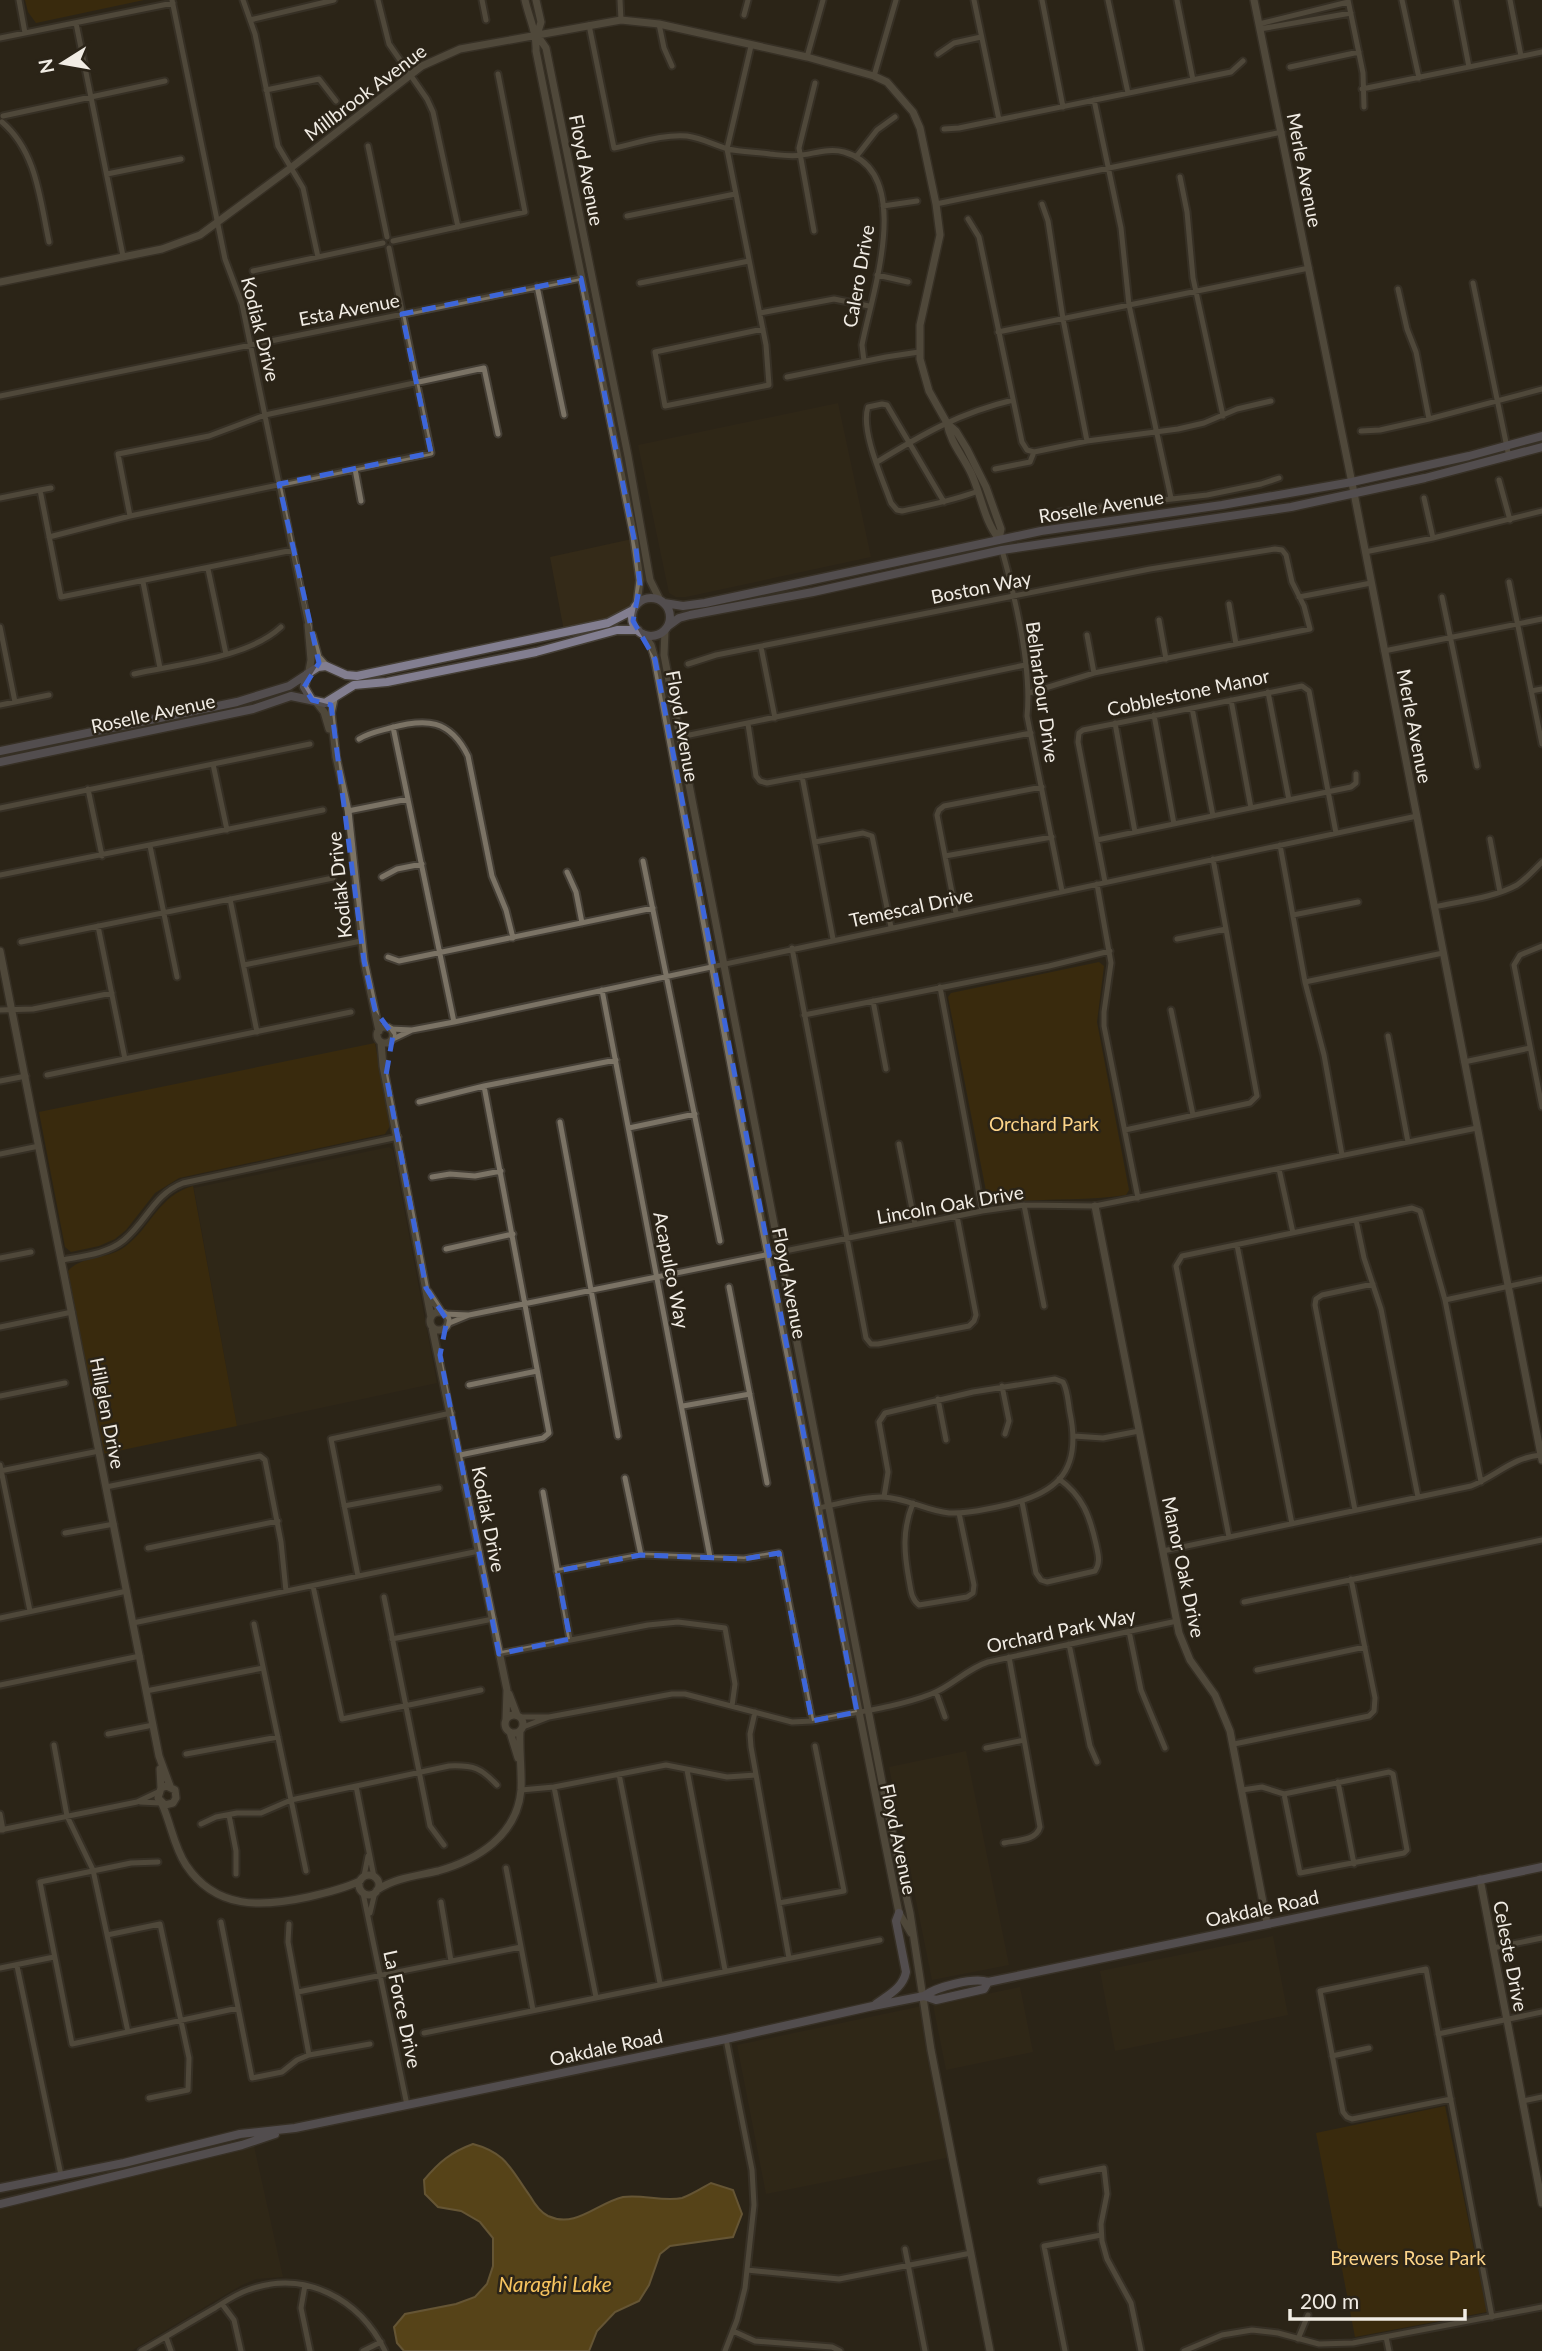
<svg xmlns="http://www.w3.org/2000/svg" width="1542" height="2351" viewBox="0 0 1542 2351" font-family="Lato,sans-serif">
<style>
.built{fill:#342a18}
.green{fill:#493200}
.water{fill:#8b681a;stroke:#aa9057;stroke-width:2}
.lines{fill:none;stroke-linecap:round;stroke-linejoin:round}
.minor-casing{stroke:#443e35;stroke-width:9}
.tertiary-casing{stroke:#443e35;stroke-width:10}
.secondary-casing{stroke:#443e35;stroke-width:11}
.minor{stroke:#7b7365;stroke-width:5}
.tertiary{stroke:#7b7365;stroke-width:7}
.secondary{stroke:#827e90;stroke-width:8}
.marked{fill:none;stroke:#3d66da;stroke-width:5;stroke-dasharray:14 9;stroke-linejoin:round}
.labels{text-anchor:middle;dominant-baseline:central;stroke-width:5;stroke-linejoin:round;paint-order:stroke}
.street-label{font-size:19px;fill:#f1ece4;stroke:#2b2418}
.park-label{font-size:19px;fill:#fed589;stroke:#2b2418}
.water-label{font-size:21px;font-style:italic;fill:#f6c35f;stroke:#2b2418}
</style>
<rect width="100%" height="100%" fill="#2b2418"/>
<!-- built -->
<path class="built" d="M838 403 871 557 686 597H676L669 593 638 445Z
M632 539 638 579 636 597 625 613 611 620 564 631 550 557Z
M389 1147 393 1150 437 1383 237 1426 194 1188Z
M966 1751 1009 1965 932 1980 889 1767Z
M1273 1936 1288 2015 1115 2051 1100 1971Z
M1020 1987 1033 2052 946 2070 933 2005Z
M922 2006 951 2157 766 2194 737 2045Z
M254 2146 283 2277 256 2279 240 2286 131 2351H0V2207Z"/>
<!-- green -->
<path class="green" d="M25 0H144L36 23 28 12Z
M1099 962 1104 966 1097 1022 1129 1190 1126 1195C1081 1202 1037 1197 992 1204L988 1201 948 997 951 993Z
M375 1043 390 1126 385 1134 179 1178 155 1193 126 1230 115 1239 99 1246 71 1252 65 1247 39 1112Z
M193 1186 237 1426 103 1454 68 1271C80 1256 108 1260 126 1246 151 1227 159 1195 193 1186Z
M1445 2106 1487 2312 1355 2337 1316 2133Z"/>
<!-- water -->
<path class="water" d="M473 2144C507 2153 511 2170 530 2196 534 2203 540 2212 548 2216 576 2229 597 2203 623 2197 642 2194 663 2202 682 2198 691 2195 702 2188 711 2183L733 2190 742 2214 733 2237 670 2246 660 2254 649 2285 639 2301 615 2312 597 2331 589 2351H404L397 2343 394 2327 405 2314 456 2304 475 2297 487 2284 493 2266V2238L480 2222 461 2211 438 2207 425 2194 424 2180C439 2162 451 2152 473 2144Z"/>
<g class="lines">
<!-- minor casing -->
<g class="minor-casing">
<path id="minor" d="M19 0 25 33
M172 0 225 259 242 304 308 625
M243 0 255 34 278 146 303 188 318 257
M378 0 389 44 427 99 433 112 458 227
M482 0 486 20
M620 0 621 20
M974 0 999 120
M1042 0 1063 107
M1108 0 1128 93
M1177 0 1193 80
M1348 0 1363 73 1364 107
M1402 0 1419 78
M1456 0 1469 67
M1510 0 1521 56
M744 15 748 0
M250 20 334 0
M76 23 123 256
M659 24 664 48 672 66
M1259 24 1348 2
M589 25 614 148C638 143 663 134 687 136 702 138 714 145 728 149 741 152 756 152 770 154 780 155 791 157 802 155 816 153 830 148 844 152 916 172 871 296 862 345L864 361
M1260 29 1351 13
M0 38 173 3
M751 46 727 149 766 345 769 385 665 406 655 352 763 329
M938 54 954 43 981 37
M807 57 823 0
M1290 67 1359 52
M874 76 896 0
M1362 89 1542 52
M266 90 319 79 336 101
M1094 100 1121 228 1129 305 1171 498
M3 116 165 81
M2 122C37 152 40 200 49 242
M944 129 959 128 1231 72 1243 61
M368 146 387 237
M856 157 877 130 895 117
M107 174 181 159
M1180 177 1187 212 1193 278 1223 416
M936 204 1282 132
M1042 204 1048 221 1063 319 1087 441
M883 206 917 201
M627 216 735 194
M968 219 979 237 1022 442 1027 450 1034 452 1087 441 1178 429 1204 423 1237 409 1271 401
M814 231 799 148 815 83
M393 241 525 212 498 74
M253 271 383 243
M877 275 908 282
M640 283 749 261
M1473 283 1509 457
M537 286 564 415
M1398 289 1407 329 1416 352 1429 419
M760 313 834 299 869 306
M998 332 1309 268
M787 377 886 357 919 352
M0 396 581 278
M1361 431 1380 430 1429 419 1542 389
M877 462C923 434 959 413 1013 400
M355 469 361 501
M995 469 1030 462 1034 452
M1499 480 1510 520
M51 488 40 490 61 597 293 550
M0 498 40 490
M1424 498 1433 538
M944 502 887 405 882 404 868 407C860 430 883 480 891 503L897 510 902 511C928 505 953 501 978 491
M1059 512 1207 495 1261 484 1279 478
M130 516 118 454 209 436 265 415 484 368 498 434
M49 537 130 516 431 453 389 248
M1002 550C1015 597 1032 668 1027 716L1062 891
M1365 552 1433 538 1542 511
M208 569 226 654
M143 582 160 668
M1509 582 1542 744
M1299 597 1371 583
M1442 597 1477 766
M1229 604 1236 644
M1159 620 1166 659
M0 627 15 702
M1087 635 1094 673
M761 647 775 718
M1384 651 1542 619
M688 664 716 655 1150 569 1275 549 1282 550 1286 555 1292 582 1304 606 1310 629 1094 673 1029 693
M134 674C178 664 248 658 281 627
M1531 691 1542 689
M1268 692 1289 800
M1231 700 1251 808
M0 705 49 695
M1192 708 1213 816
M1154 715 1174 824
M1115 723 1135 832
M748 724 756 776 760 781 767 783 1031 733
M393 727 454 1022
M680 737 1025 665
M359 739C368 733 379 731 390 728 426 718 450 719 468 756L492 876 506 910 513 938
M213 764 227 830
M802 776 833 939
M88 789 102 856
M0 808 310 744
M348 811 408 799
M1490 839 1500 892
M1097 840 1351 787 1356 783V774
M815 842 863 833 872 836 891 927
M1280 845 1305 982 1324 1055 1342 1155
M150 846 177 977
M945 856 1052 837
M643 861 720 1241
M567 872 576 892 582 923
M0 875 323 810
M382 877 397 869 422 864
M1105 882 1078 742 1079 733 1083 730 1302 686 1309 691 1336 833
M1097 884 1111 963 1104 1012V1026L1138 1198
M230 899 257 1032
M1434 907C1461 901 1493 898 1517 885 1526 879 1535 869 1542 862
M956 913 937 815 939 810 944 806 1042 787
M1293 915 1358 902
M98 926 125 1059
M1177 939 1226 929
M21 942 333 878
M1542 946 1520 955 1514 965 1542 1107
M792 948 866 1338 871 1344H878L969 1326 974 1321 976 1315 957 1216
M388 957 399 961 653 908
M244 965 361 941
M1305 982 1443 953
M940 987 982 1211
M602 990 710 1557
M873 1001 886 1069
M0 1010 33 1009 112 993
M1171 1010 1193 1115
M804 1015 1049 966 1110 951
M390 1029 412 1030 454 1022 1417 816
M1388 1036 1408 1142
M393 1039 412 1030
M1464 1062 1530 1048
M47 1075 351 1012
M0 1081 26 1076
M419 1102 484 1086 616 1060
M560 1122 618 1436
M629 1128 695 1114
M1125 1130 1250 1103 1257 1096 1213 859
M899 1144 915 1224
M0 1154 39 1146
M1279 1169 1293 1233
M432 1177 450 1174 475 1176 501 1171
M1024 1205 1044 1306
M1356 1220 1364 1258 1381 1309 1418 1497
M1237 1245 1292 1524
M446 1249 513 1234
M0 1258 31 1252
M62 1260C83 1256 107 1254 124 1240 147 1221 154 1194 183 1183L398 1137
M729 1287 767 1483
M1445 1300 1542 1279
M444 1314 469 1315
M447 1324 469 1315 982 1211 1024 1205 1095 1206 1477 1128
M0 1327 72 1312
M469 1385 537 1371
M1002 1386 1009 1421 1005 1434
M0 1396 65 1383
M938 1399 946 1440
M683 1406 750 1394
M1074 1436 1103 1438 1139 1431
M460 1455 543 1438 549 1433 484 1086
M0 1465 30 1611
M0 1471 99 1451
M625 1478 641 1555
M106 1487 260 1456 265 1460 281 1542 286 1591
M543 1492 570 1639
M1022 1502 1036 1573 1041 1580 1047 1582 1095 1571C1101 1562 1098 1554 1096 1544 1090 1517 1083 1496 1059 1479
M913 1503C902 1530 904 1553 909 1580 911 1590 911 1599 919 1605L967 1597 973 1593 974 1585 959 1513
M344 1506 439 1488
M818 1508C839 1504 860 1497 881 1497 905 1497 926 1511 949 1513 966 1514 981 1510 997 1507 1053 1496 1083 1475 1070 1413 1068 1403 1068 1391 1063 1382L1055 1379 973 1392 885 1413 879 1422 888 1472 884 1497
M1355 1510 1315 1305 1316 1299 1322 1295 1373 1284
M65 1533 114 1524
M1229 1537 1176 1266 1182 1256 1412 1208 1420 1211 1445 1300 1481 1482
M148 1548 278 1521
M1163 1551 1471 1486C1496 1476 1513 1457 1541 1455
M557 1571 641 1555 744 1559 779 1553 812 1721
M358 1576 331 1439 451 1413
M313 1586 342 1719 481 1690
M384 1597 430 1826 444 1845
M1244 1602 1542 1540
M0 1618 127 1591
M133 1623 479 1551
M254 1624 306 1871
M1129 1631 1141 1690 1165 1748
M392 1639 493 1619
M1069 1644 1090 1746 1097 1762
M499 1654 648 1625 678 1622 725 1628 735 1684 732 1706
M1257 1670 1365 1647
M0 1685 140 1656
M146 1691 263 1668
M936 1692 945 1717
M755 1712 750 1734 751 1747 789 1958
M520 1717H549
M523 1727 549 1717 672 1694H685L792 1722 812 1721C850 1713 895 1708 931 1694 951 1687 966 1669 988 1662L1177 1621
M108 1734 153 1725
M1234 1744 1369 1716 1374 1711 1375 1698 1351 1579
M54 1745 67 1816 93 1870 128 2032
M986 1748 1024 1740
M186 1754 278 1737
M687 1770 725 1970
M619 1774 660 1983
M1338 1782 1354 1864
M356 1786 374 1877
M554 1787 596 1997
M521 1790 554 1787 666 1765 727 1777 756 1775
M1242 1790 1262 1787 1284 1794 1389 1772 1393 1774 1407 1850 1404 1853 1300 1873 1284 1794
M140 1802 161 1803
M0 1814 3 1830
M229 1815 236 1851V1874
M201 1824 216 1817 237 1813H261L291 1800 449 1766C474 1765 481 1768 497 1785
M0 1830 137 1802 158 1792
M1004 1843C1017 1840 1036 1841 1040 1827L1009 1657
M158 1862 131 1863 40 1882 72 2044 238 2008
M506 1868 533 2010
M364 1876 368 1856
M363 1893 407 2105
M441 1902 451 1961
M779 1903 844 1891 815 1746
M370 1913 375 1892
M221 1922 252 2078 282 2072 297 2060 309 2055 370 2044
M289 1924 288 1942 309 2055
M107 1935 160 1924 189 2058 188 2090 149 2098
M1493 1948 1542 1938
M17 1966 61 2175
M0 1968 54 1957
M298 1992 521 1947
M424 2033 880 1940
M1438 2034 1542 2012
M1332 2056 1369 2048
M1451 2099 1352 2119 1347 2117 1343 2112 1320 1991 1426 1969 1492 2317
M1523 2101 1542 2097
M1041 2181 1104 2168 1107 2194 1101 2224 1102 2241 1107 2259 1131 2303 1141 2351
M905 2249 925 2351
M747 2270 839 2279 971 2253
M305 2285 301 2308 310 2351
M222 2304 234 2320 241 2351
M733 2331 755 2341 832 2347 840 2351
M166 2337 171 2351
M1386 2337 1389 2351
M1298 2339 1308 2315
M141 2351C166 2337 190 2322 215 2308 226 2301 236 2294 248 2290 305 2269 360 2299 385 2351
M363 2351 381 2342
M725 2351 737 2320 745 2288 754 2205 752 2170 726 2039
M1065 2351 1044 2246 1101 2235
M1184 2351 1222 2335 1252 2330 1278 2333 1319 2344 1353 2343 1542 2307"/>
</g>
<!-- tertiary casing -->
<g class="tertiary-casing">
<path id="tertiary" d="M525 0C529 18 537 33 536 51L634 537 640 580 637 604
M536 0 541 22 537 35 546 48 628 456 650 580 660 600
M1254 0 1354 493 1542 1460
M0 282 162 249 200 235 292 167 422 66 460 49 621 20 659 24 807 57 874 76 887 82 913 112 920 128 936 204 940 235 920 325V359L929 391 947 423 956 431 967 449 986 487 1001 529 999 539
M947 423C950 442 963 456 971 473 981 494 984 521 999 539
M308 625 311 660 309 671
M665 630 664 655 888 1813 910 1913 931 2050 990 2351
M643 634 651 645 655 659 740 1113 899 1913 911 1933
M312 635 318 657 326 666
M334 699 331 713 336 757 348 811 364 961 379 1031
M317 703 324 712 329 729
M0 951 159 1756 170 1786
M377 1035a8 8 0 1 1 16 0a8 8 0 1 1-16 0Z
M381 1042 383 1066 431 1317
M1095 1206 1179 1633 1190 1660 1215 1695 1230 1731 1267 1923
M428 1292 441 1312
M430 1321a9 9 0 1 1 18 0a9 9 0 1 1-18 0Z
M432 1327 507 1690 506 1719
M509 1694 517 1715
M505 1724a9 9 0 1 1 18 0a9 9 0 1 1-18 0Z
M510 1732 518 1758
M160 1769 161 1788 158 1798 165 1805 173 1803 176 1798 175 1790 167 1786 161 1788
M162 1804C171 1824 174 1847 186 1865 216 1910 262 1907 308 1897 326 1893 343 1889 360 1881
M359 1885a10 10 0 1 1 20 0a10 10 0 1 1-20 0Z
M1480 1879 1542 2203
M377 1890C395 1878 416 1876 438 1871 477 1860 517 1836 521 1790 522 1771 519 1751 520 1731"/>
</g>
<!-- secondary casing -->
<g class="secondary-casing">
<path id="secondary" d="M632 617a19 19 0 1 1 38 0a19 19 0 1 1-38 0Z
M664 603 683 606 705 603 1041 531 1222 505 1352 482 1469 456 1542 436
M668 626 679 618 690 615 813 592 1002 550 1291 507 1425 478 1542 447
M307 674 304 687 311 699
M0 751 237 702 289 686 318 667 326 666 346 675 357 676 608 623 633 610
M0 762 253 709 291 696 325 703 354 685 387 682 536 652 617 630H638
M924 1996C936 1987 974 1977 988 1982L1542 1867
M876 2004C888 1995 903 1988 906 1972L896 1921 899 1913
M0 2188 124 2163 240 2134 295 2128 726 2039 873 2006 924 1996 936 2000 984 1989 988 1982
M0 2204 242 2145 275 2134"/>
</g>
<!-- minor -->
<use href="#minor" class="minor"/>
<!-- tertiary -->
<use href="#tertiary" class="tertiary"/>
<!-- secondary -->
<use href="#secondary" class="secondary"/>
</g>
<!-- marked area -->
<path d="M0 0H1542V2351H0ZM581 278 636 548 640 585 633 621 655 659 857 1712 812 1721 779 1553 744 1559 641 1555 557 1571 570 1639 499 1654 440 1355 447 1320 426 1288 386 1075 393 1035 375 1010 364 961 331 705 312 700 304 687 319 663 279 484 431 453 402 314Z" fill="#2b2418" fill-opacity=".55" fill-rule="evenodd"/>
<path class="marked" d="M581 278 636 548 640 585 633 621 655 659 857 1712 812 1721 779 1553 744 1559 641 1555 557 1571 570 1639 499 1654 440 1355 447 1320 426 1288 386 1075 393 1035 375 1010 364 961 331 705 312 700 304 687 319 663 279 484 431 453 402 314Z"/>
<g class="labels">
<!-- street labels -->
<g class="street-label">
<text transform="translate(365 92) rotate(-37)">Millbrook Avenue</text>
<text transform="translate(587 170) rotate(79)">Floyd Avenue</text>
<text transform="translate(1305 170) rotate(79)">Merle Avenue</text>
<text transform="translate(858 276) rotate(-80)">Calero Drive</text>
<text transform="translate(349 309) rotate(-11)">Esta Avenue</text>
<text transform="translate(261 329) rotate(76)">Kodiak Drive</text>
<text transform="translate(1101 506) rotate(-9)">Roselle Avenue</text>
<text transform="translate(981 587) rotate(-11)">Boston Way</text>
<text transform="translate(1043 692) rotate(82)">Belharbour Drive</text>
<text transform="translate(1188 692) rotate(-12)">Cobblestone Manor</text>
<text transform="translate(153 713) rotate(-12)">Roselle Avenue</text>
<text transform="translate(683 726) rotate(80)">Floyd Avenue</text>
<text transform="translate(1415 726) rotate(79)">Merle Avenue</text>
<text transform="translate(339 885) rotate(-96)">Kodiak Drive</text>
<text transform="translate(911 907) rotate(-12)">Temescal Drive</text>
<text transform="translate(950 1204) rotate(-10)">Lincoln Oak Drive</text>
<text transform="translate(672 1270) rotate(79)">Acapulco Way</text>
<text transform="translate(790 1283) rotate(79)">Floyd Avenue</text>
<text transform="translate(108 1413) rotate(79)">Hillglen Drive</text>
<text transform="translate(489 1519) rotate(79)">Kodiak Drive</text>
<text transform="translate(1184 1567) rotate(78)">Manor Oak Drive</text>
<text transform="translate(1061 1630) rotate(-12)">Orchard Park Way</text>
<text transform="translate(899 1839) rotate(78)">Floyd Avenue</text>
<text transform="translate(1262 1908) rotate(-12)">Oakdale Road</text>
<text transform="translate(1511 1956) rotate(79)">Celeste Drive</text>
<text transform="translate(403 2009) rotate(78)">La Force Drive</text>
<text transform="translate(606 2047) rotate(-12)">Oakdale Road</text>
</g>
<!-- park labels -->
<g class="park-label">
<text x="1044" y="1123">Orchard Park</text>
<text x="1408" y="2257">Brewers Rose Park</text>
</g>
<!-- water labels -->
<g class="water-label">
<text x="555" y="2283">Naraghi Lake</text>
</g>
</g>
<!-- north arrow -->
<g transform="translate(63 63) rotate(259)" stroke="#2b2418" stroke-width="5" paint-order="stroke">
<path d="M0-5L12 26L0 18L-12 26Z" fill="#f1ece4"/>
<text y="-10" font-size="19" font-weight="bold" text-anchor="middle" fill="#f1ece4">N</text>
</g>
<!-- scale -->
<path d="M1290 2309v10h175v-10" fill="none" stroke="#f1ece4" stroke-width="3.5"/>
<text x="1300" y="2309" font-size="21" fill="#f1ece4" stroke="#2b2418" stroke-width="5" paint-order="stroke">200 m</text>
</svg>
